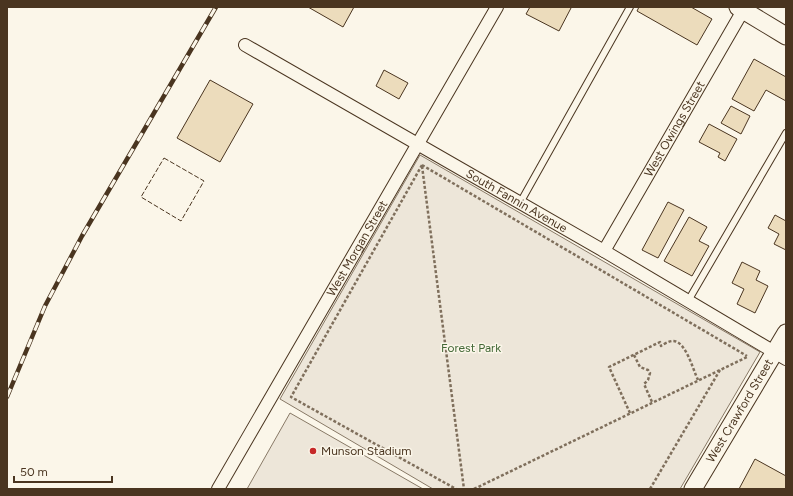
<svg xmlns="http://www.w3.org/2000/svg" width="793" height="496" viewBox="0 0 793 496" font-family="Figtree,sans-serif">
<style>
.green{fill:#ede6d9;stroke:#887966}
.building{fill:#ecdcbc;stroke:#4a3520}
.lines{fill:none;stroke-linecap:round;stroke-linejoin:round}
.lane-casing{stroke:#4a3520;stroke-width:8}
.street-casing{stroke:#4a3520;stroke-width:14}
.secondary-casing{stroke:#4a3520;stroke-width:19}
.path{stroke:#7f6f5c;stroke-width:2.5;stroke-dasharray:3 2;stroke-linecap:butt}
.lane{stroke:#fbf6e9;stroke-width:6}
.street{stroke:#fbf6e9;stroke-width:12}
.secondary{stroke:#fbf6e9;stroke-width:17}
.rail-casing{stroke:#4a3520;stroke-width:4.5}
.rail{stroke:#fbf6e9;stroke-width:3;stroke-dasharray:9;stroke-linecap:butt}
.fence{stroke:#4a3520;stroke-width:1;stroke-dasharray:5 2;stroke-linecap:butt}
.poi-dot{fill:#c62828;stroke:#fbf6e9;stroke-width:1.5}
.labels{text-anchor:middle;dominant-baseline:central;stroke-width:3;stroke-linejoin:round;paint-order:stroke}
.street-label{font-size:12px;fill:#4a3520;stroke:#fbf6e9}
.park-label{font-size:12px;fill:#436837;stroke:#fbf6e9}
.poi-label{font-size:12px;fill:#4a3520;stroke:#fbf6e9;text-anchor:start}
</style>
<rect width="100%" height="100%" fill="#fbf6e9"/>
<!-- green -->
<path class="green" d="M420 155 760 352 680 489H433L280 399Z
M290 413 423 489H247Z"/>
<!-- building -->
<path class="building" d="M308 7H354L343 27Z
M530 7H570L571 8 559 31 526 14Z
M639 7H691L712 19 697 45 637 11Z
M754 59 786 77V101L766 90 754 111 732 99Z
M384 70 408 83 399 99 376 86Z
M210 80 253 104 220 162 177 138Z
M731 106 750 116 741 134 721 123Z
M709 124 737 139 725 161 718 157 720 153 699 142Z
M668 202 684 210 658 258 642 250Z
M775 215 786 221V250L774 244 779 234 768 228Z
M689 217 707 227 699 241 709 246 692 276 664 261Z
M742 262 760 271 756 280 768 286 755 313 737 304 744 289 732 283Z
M755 459 786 476V489H739Z"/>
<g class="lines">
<!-- lane casing -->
<g class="lane-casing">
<path id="lane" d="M520 203 630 7
M688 301 786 133"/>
</g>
<!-- street casing -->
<g class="street-casing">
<g id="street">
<path id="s1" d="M245 45 604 251 786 359"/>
<path id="s2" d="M604 251 745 7"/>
<path id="s3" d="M218 489 497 7"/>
</g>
</g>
<!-- secondary casing -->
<g class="secondary-casing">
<g id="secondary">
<path d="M738 7 786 36"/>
<path id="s4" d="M693 489 786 333"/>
</g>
</g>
<!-- path -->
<path class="path" d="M422 165 291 397 456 489
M422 165 747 356
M422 166 464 489
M634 355 640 367 648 370 650 373 648 380 644 384 652 402
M630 413 609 367 660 342 661 346C664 344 669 341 673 341 686 341 693 370 698 380
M474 489 747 357
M650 489 720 370"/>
<!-- lane -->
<use href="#lane" class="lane"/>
<!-- street -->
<use href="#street" class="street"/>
<!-- secondary -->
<use href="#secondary" class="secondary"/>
<!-- rail casing -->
<g class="rail-casing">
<path id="rail" d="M7 397 45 306 82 236 216 7"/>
</g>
<!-- rail -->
<use href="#rail" class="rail"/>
<!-- fence -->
<path class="fence" d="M164 158 204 181 181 221 141 197Z"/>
</g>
<!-- markers -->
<circle class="poi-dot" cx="313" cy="451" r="4"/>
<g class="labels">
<!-- street labels -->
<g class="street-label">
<text stroke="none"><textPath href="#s2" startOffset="141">West Owings Street</textPath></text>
<text stroke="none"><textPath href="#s1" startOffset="313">South Fannin Avenue</textPath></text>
<text stroke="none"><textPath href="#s3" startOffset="278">West Morgan Street</textPath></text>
<text stroke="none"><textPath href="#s4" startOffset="91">West Crawford Street</textPath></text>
</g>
<!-- park labels -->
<g class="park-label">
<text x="471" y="348">Forest Park</text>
</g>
<!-- poi labels -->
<g class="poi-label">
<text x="321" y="451">Munson Stadium</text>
</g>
</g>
<!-- border -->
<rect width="793" height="496" fill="none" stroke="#4a3520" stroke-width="16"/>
<!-- scale -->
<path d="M14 476v6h98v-6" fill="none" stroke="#4a3520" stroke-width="2"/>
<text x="20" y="476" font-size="12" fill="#4a3520" stroke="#fbf6e9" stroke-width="3" paint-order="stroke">50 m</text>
</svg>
